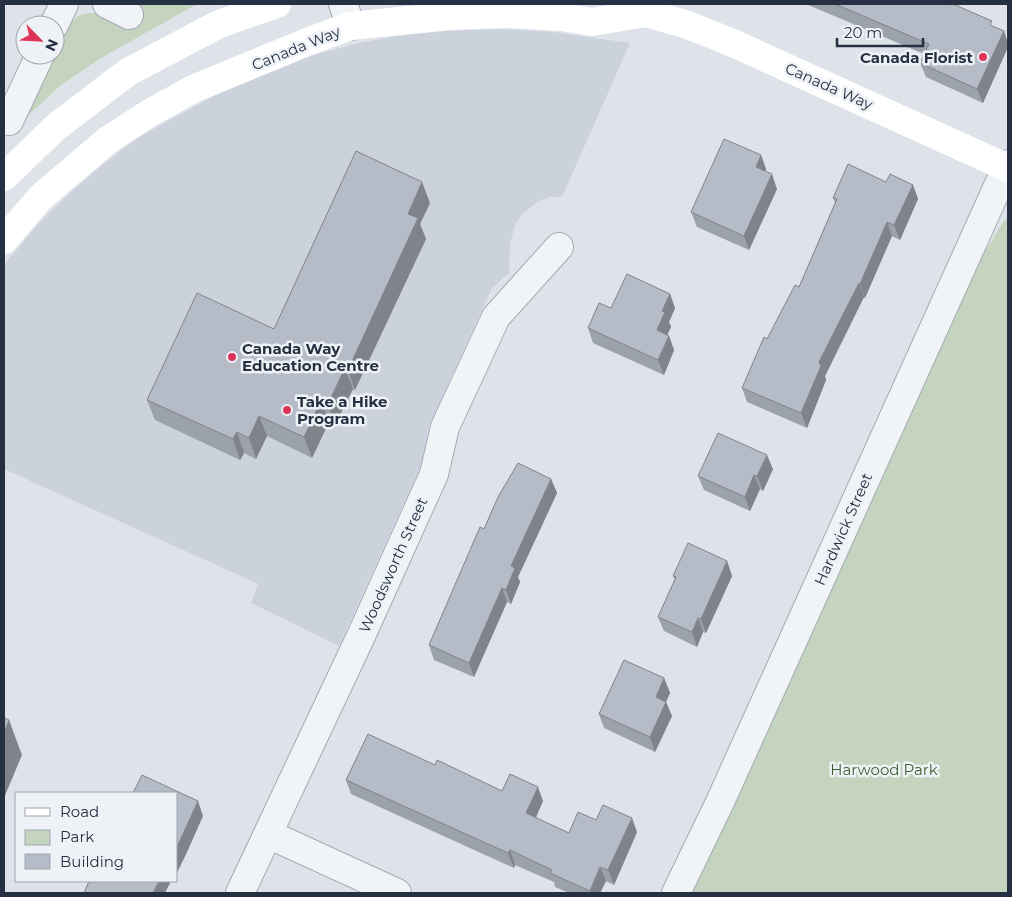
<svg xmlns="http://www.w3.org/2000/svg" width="1012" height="897" viewBox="0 0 1012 897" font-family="Montserrat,sans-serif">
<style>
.built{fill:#ccd2dc}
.green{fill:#c5d4be}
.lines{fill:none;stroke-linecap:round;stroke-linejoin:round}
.minor-casing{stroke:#a3aab4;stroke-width:30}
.tertiary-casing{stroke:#a3aab4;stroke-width:30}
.minor{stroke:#f1f4f7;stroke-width:28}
.tertiary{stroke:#f1f4f7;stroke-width:28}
.secondary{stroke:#fff;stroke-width:28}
.wall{fill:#9ca2ab}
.shaded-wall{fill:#7f848b}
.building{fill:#b5bcc7;stroke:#7f848b}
.poi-dot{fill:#dd3558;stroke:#eef2f7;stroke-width:2}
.labels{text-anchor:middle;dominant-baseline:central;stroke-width:5;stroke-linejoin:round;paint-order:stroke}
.street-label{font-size:15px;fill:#253142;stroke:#eef2f7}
.poi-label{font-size:15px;font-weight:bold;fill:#253142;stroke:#eef2f7;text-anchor:start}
.park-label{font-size:15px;fill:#3c5f31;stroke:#eef2f7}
</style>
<rect width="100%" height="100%" fill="#dee3e9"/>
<!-- built -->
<path class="built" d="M496 29 554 32 630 43 562 197H549L537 202 522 214 515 225 510 244 509 273 492 288 429 426 422 463 339 646 251 603 258 584 4 469V265L38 224 70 193 102 165 139 137 234 85 288 63 317 54 359 43 397 36 446 31Z"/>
<!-- green -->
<path class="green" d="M126 4H197L101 58 61 85 22 121 52 55H55C55 46 59 40 63 33 81 0 108 15 135 27L142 12Z
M1008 217V893H692L983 252C994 242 997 227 1008 217Z"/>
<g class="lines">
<!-- minor casing -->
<g class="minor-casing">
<path id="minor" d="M107 4 129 15
M54 25 64 4
M9 121 40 55
M268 834 397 893
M240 893 361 636 434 474 445 427 496 317 559 247
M676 893 720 802 1008 164"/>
</g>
<!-- tertiary casing -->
<g class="tertiary-casing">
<path id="tertiary" d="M343 4 351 26"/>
</g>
<!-- minor -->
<use href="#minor" class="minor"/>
<!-- tertiary -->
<use href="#tertiary" class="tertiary"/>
<!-- secondary -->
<path class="secondary" d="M633 4 646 13 688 25 735 44 1008 168
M4 177 56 127 128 72 219 24 277 4
M4 240 41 197 108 140 148 114 193 89 312 40 351 26 449 16 510 14 561 17 592 22 646 13"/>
</g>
<!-- wall -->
<path class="wall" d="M806 4H943L1004 31 1008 44V47L983 103 926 77 920 63 924 54Z
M761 155 766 169 765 172 777 189 749 250 697 227 691 212Z
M886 182 913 185 918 199 900 240 892 236 865 298 864 297 825 376 826 380 807 428 747 402 742 388 799 287 835 203 833 198Z
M430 203 420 224 426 239 355 390 353 389 335 425 329 422 312 458 267 436 256 459 244 453 240 460 155 420 147 400 274 329Z
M670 294 675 308 669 322 671 327 667 335 669 336 674 350 664 375 593 343 588 328 611 308Z
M773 469 763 491 760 489 750 511 704 490 698 476Z
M551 479 557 493 518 577 520 582 511 604 507 602 474 677 434 660 429 645 484 529Z
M727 561 732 576 706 633 703 632 697 647 664 631 658 617 675 580 673 576Z
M664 678 670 693 666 702 672 716 655 752 604 728 599 714Z
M435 765 502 791 543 801 536 818 569 833 637 832 614 885 606 881 600 893H569L555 887 554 882 515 865 514 868 351 794 346 780Z"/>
<!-- shaded-wall -->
<path class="shaded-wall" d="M1004 31 1008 44V47L983 103 977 89Z
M761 155 766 169 761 182 756 167Z
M772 174 777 189 749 250 744 236Z
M422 182 430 203 420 224 426 239 355 390 348 370 408 214Z
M913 185 918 199 900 240 894 225Z
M887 222 892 236 865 298 860 284Z
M859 283 864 297 825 376 826 380 807 428 801 413 819 362Z
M670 294 675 308 669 322 671 327 662 345 657 330 662 311Z
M669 336 674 350 664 375 658 360Z
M345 368 353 389 335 425 328 404Z
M321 401 329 422 312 458 304 437Z
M259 416 267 436 256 459 249 438Z
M237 432 244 453 240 460 233 439Z
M767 455 773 469 763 491 757 476Z
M754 475 760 489 750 511 745 497Z
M551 479 557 493 518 577 520 582 511 604 506 590 511 566Z
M727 561 732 576 706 633 701 619Z
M502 588 507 602 474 677 469 663Z
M698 618 703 632 697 647 692 632Z
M664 678 670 693 661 712 656 697Z
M666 702 672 716 655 752 650 737Z
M9 720 22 755 4 798V733Z
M538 787 543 801 531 827 526 813Z
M198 801 203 816 188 850 176 875V849Z
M632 818 637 832 614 885 608 870Z
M510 850 515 865 514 868 508 853Z
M600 867 606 881 600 893H591L590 891Z
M159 881H171L165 893H153Z"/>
<!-- building -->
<path class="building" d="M835 4H943L946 5 947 4H953L992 21 990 25 1004 31 977 89 920 63 929 44Z
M724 139 761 155 756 167 772 174 744 236 691 212Z
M356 151 422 182 408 214 418 218 348 370 345 368 328 404 321 401 304 437 259 416 249 438 237 432 233 439 147 400 197 293 274 329Z
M848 164 886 182 890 174 913 185 894 225 887 222 860 284 859 283 819 362 821 366 801 413 742 388 764 337 767 339 795 285 799 287 837 199 833 198Z
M627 274 670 294 662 311 665 312 657 330 669 336 658 360 588 328 599 303 611 308Z
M718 433 767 455 757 476 754 475 745 497 698 476Z
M518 463 551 479 511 566 515 568 506 590 502 588 469 663 429 645 480 527 484 529 498 497Z
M688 543 727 561 701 619 698 618 692 632 658 617 676 577 673 576Z
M624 660 664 678 656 697 666 702 650 737 599 714Z
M4 718 9 720 4 733Z
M368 734 435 765 437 760 502 791 510 774 538 787 526 813 569 833 578 812 596 820 603 805 632 818 608 870 600 867 590 891 550 873 552 870 510 850 508 853 346 780Z
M142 775 198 801 176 849V793H133Z
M89 881H159L153 893H84Z"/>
<!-- markers -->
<g class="poi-dot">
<circle cx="983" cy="57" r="5"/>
<circle cx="232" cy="357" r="5"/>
<circle cx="287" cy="410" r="5"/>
</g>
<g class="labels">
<!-- street labels -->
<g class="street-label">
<text transform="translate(296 48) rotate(-22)">Canada Way</text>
<text transform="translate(829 86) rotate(24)">Canada Way</text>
<text transform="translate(843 529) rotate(-66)">Hardwick Street</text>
<text transform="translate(393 565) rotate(-66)">Woodsworth Street</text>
</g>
<!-- poi labels -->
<g class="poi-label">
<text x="973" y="57" text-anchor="end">Canada Florist</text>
<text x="242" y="348">Canada Way<tspan x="242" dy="17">Education Centre</tspan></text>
<text x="297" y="401">Take a Hike<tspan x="297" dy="17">Program</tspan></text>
</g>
<!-- park labels -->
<g class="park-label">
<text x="884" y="769">Harwood Park</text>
</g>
</g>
<!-- border -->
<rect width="1012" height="897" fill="none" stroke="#253142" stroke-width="10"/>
<!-- legend -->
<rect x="15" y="792" width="162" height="90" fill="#eef2f7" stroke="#9ea5af"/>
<rect x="25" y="808" width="25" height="8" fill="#ffffff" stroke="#9ea5af"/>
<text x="60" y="817" font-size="15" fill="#253142">Road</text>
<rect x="25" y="830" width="25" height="15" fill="#c5d4be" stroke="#9ea5af"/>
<text x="60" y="842" font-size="15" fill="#253142">Park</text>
<rect x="25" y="854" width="25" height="15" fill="#b5bcc7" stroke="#9ea5af"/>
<text x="60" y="867" font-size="15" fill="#253142">Building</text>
<!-- north arrow -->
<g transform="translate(40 40) rotate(114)"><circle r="24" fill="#eef2f7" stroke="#9ea5af"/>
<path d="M0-4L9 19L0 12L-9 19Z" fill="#dd3558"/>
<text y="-8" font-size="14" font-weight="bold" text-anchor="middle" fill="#253142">N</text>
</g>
<!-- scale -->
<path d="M837 38v8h86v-8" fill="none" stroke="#253142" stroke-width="2.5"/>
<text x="844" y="38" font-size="15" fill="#253142" stroke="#eef2f7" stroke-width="4" paint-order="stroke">20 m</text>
</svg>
